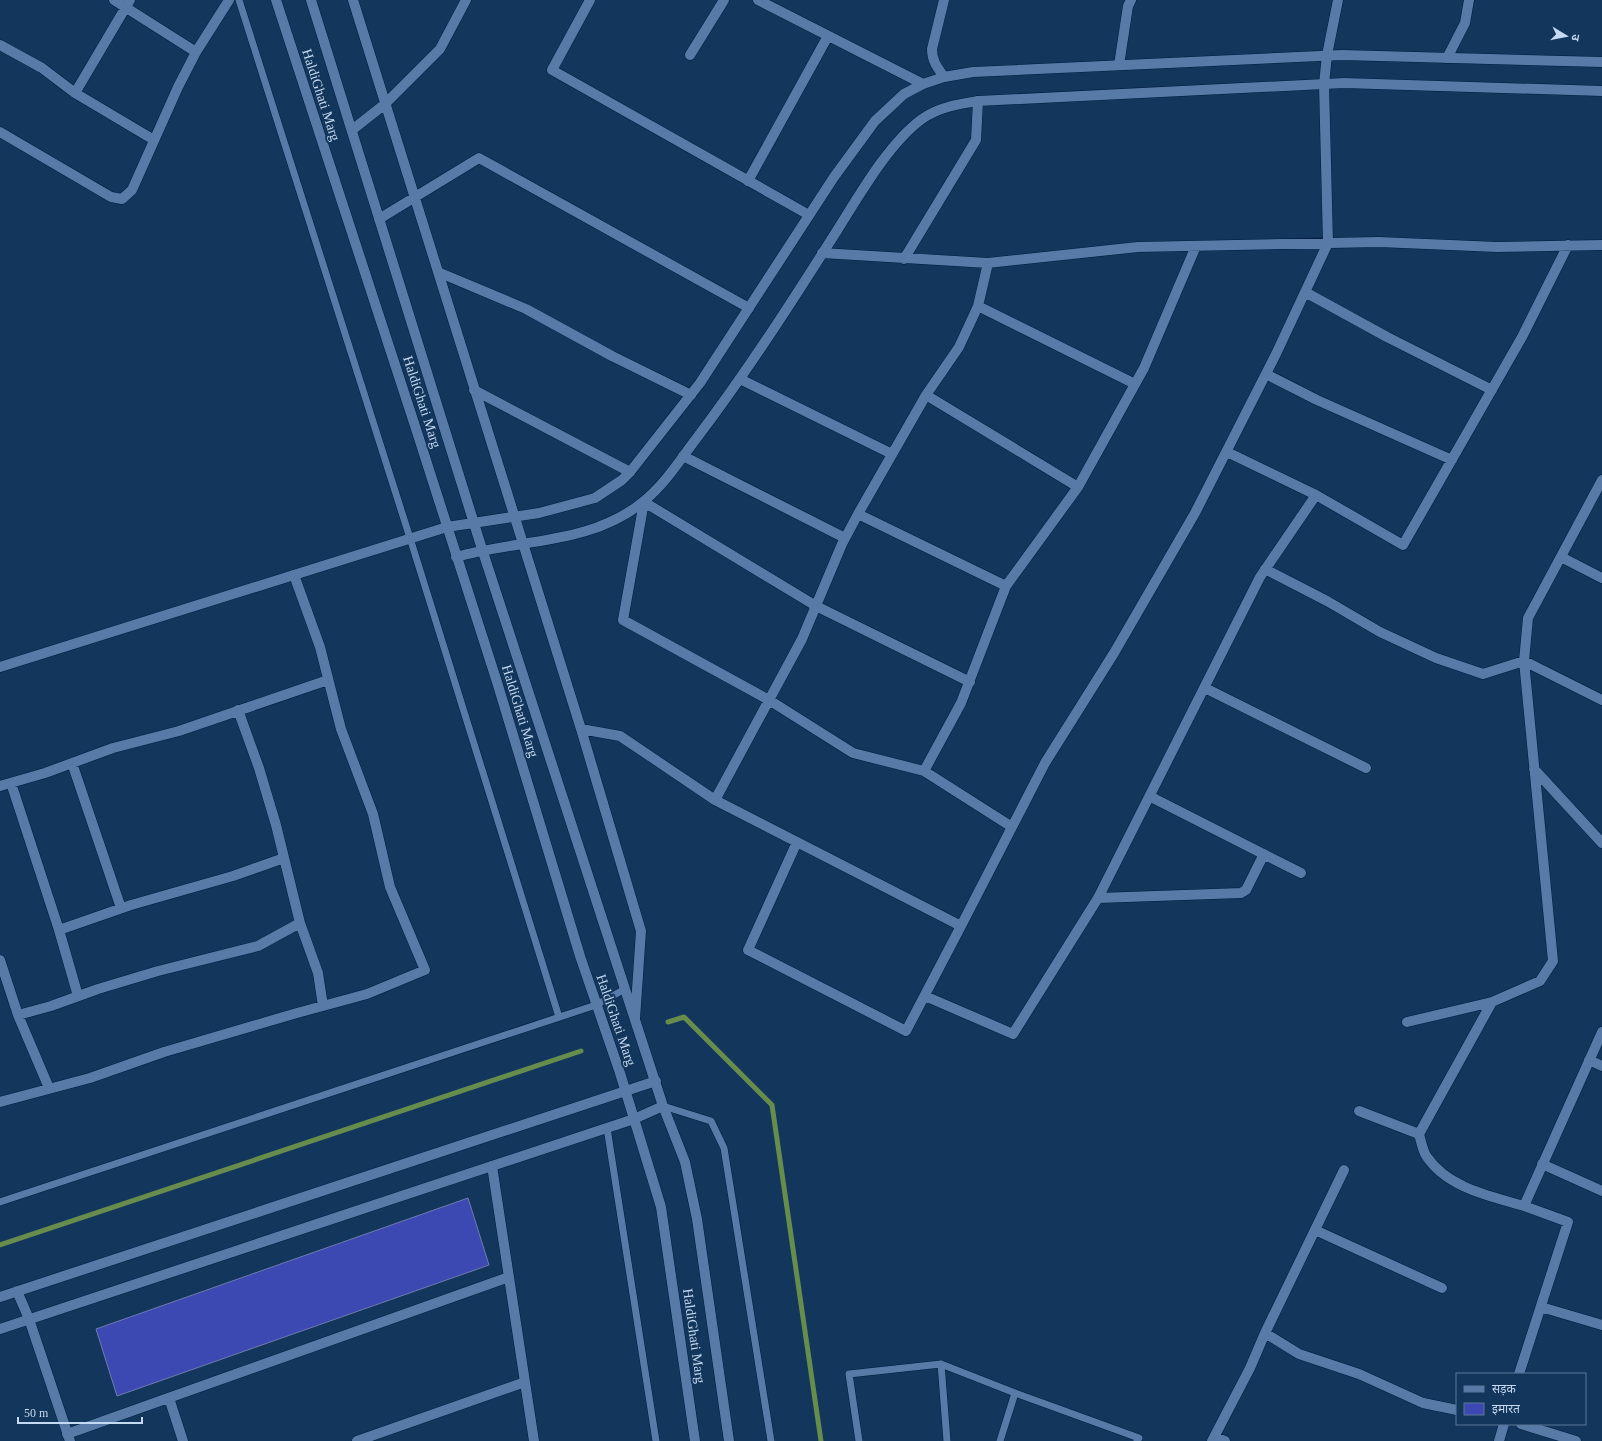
<svg xmlns="http://www.w3.org/2000/svg" width="1602" height="1441" viewBox="0 0 1602 1441" font-family="'Times New Roman','Noto Sans Devanagari',serif">
<style>
.lines{fill:none;stroke-linecap:round;stroke-linejoin:round}
.stream{stroke:#668d4c;stroke-width:5}
.building{fill:#3d49b2;stroke:#6f7cae}
.service-casing{stroke:#001c40;stroke-width:8}
.minor-casing{stroke:#001c40;stroke-width:11}
.tertiary-casing{stroke:#001c40;stroke-width:11}
.service{stroke:#577ba6;stroke-width:7}
.minor{stroke:#577ba6;stroke-width:10}
.tertiary{stroke:#577ba6;stroke-width:10}
.labels{text-anchor:middle;dominant-baseline:central;stroke-width:4;stroke-linejoin:round;paint-order:stroke}
.street-label{font-size:14px;fill:#c5d9f0;stroke:#13365c}
</style>
<rect width="100%" height="100%" fill="#13365c"/>
<g class="lines">
<!-- stream -->
<path class="stream" d="M668 1022 684 1017 772 1105 821 1441
M0 1245 581 1051"/>
</g>
<!-- building -->
<path class="building" d="M468 1198 489 1265 117 1396 96 1329Z"/>
<g class="lines">
<!-- service casing -->
<g class="service-casing">
<path id="service" d="M239 0 410 538 559 1017
M663 1106 711 1121 724 1148 771 1441
M607 1128 656 1441
M0 1202 596 1005 625 989
M941 1364 1015 1393 1000 1441
M1015 1393 1139 1438 1137 1441
M859 1441 849 1374 941 1364 947 1441"/>
</g>
<!-- minor casing -->
<g class="minor-casing">
<path id="minor" d="M114 0 196 52
M353 0 581 729 641 931 635 1019
M590 0 552 70 809 215
M758 0 923 84
M0 45 42 68 75 93 154 140
M690 55 724 0
M1447 58 1465 23 1469 0
M1119 65 1128 6 1131 0
M944 77C937 67 932 61 932 49L944 0
M75 93 130 0
M352 130 385 104 440 49 466 0
M0 132 111 197 122 199 132 190 178 87 196 52 229 0
M748 181 828 36
M379 219 479 158 749 308
M822 253 988 263
M904 259 976 140 978 101
M438 272 526 309 612 356 691 395
M1305 292 1387 337 1492 390
M978 306 1135 384
M1266 374 1317 400 1452 460
M740 379 892 454
M474 390 630 472
M926 395 1078 487
M1227 452 1316 495
M683 456 845 538
M858 514 1006 586
M1561 557 1602 578
M1265 569 1327 601 1380 632 1436 658 1483 674 1524 661 1602 700
M970 682 816 606 644 502 623 620 769 700 853 753 924 771 1012 827
M1205 688 1366 768
M238 710 259 768 276 825 300 923 318 973 323 1006
M581 729 620 736 715 800 961 926 1045 763 1114 653 1195 513 1276 354 1328 243 1324 84 1327 55 1338 0
M72 763 121 908
M1534 769 1602 843
M924 771 961 703 1006 586 1078 487 1144 368 1196 246
M11 783 59 930 78 996
M0 786 45 773 113 748 179 731 328 680
M1151 797 1301 873
M715 800 802 639 842 544 858 514 926 395 959 347 978 306 988 263 1138 247 1379 242 1497 247 1602 245
M797 842 748 950 906 1031 961 926
M1098 898 1241 893 1246 890 1264 854
M59 930 131 905 233 876 284 858
M0 960 18 1015 49 1088
M925 996 1013 1034 1098 898 1260 577 1316 495 1403 545 1522 337 1568 245
M18 1015 51 1006 98 989 158 971 258 946 300 923
M1407 1022 1492 1002
M1589 1060 1602 1066
M0 1102 90 1078 164 1052 297 1013 367 994 425 970 390 887 373 814 341 729 320 647 294 575
M1359 1111 1419 1134 1492 1002 1540 981 1553 961 1524 661 1528 618 1602 480
M1419 1134C1421 1141 1423 1152 1427 1157 1448 1188 1490 1196 1524 1206
M1542 1164 1602 1191
M492 1166 534 1441
M1315 1230 1442 1288
M1541 1307 1602 1325
M1265 1333 1299 1354 1359 1374 1423 1403 1457 1410
M1519 1374 1568 1222 1524 1206 1602 1032
M169 1398 183 1441
M1521 1424 1576 1441
M67 1434 509 1277
M1214 1437 1225 1441
M357 1441 525 1382
M1212 1441 1250 1368 1265 1333 1344 1170
M1499 1441 1504 1424"/>
</g>
<!-- tertiary casing -->
<g class="tertiary-casing">
<path id="tertiary" d="M276 0 417 432 497 682 580 956 620 1073 661 1207 695 1441
M311 0 482 549 663 1106 685 1162 697 1219 729 1441
M456 557C518 539 592 545 644 501 665 484 680 460 696 439 747 372 793 300 838 229 860 194 889 143 922 119 939 107 959 104 978 101L1344 83 1602 91
M0 667 447 527 539 513 595 498 622 480 630 472 700 383 834 177 875 121 904 94 923 84 944 77 973 72 1342 55 1602 62
M17 1291 29 1319 70 1441
M0 1297 656 1081
M0 1329 634 1119 663 1106"/>
</g>
<!-- service -->
<use href="#service" class="service"/>
<!-- minor -->
<use href="#minor" class="minor"/>
<!-- tertiary -->
<use href="#tertiary" class="tertiary"/>
</g>
<g class="labels">
<!-- street labels -->
<g class="street-label">
<text transform="translate(321 95) rotate(72)">HaldiGhati Marg</text>
<text transform="translate(422 402) rotate(72)">HaldiGhati Marg</text>
<text transform="translate(520 711) rotate(73)">HaldiGhati Marg</text>
<text transform="translate(616 1020) rotate(71)">HaldiGhati Marg</text>
<text transform="translate(694 1336) rotate(82)">HaldiGhati Marg</text>
</g>
</g>
<!-- legend -->
<rect x="1456" y="1373" width="130" height="52" fill="#13365c" stroke="#5a7797"/>
<rect x="1464" y="1386" width="20" height="6" fill="#577ba6" stroke="#5a7797"/>
<text x="1492" y="1393" font-size="12" fill="#c5d9f0">सड़क</text>
<rect x="1464" y="1403" width="20" height="12" fill="#3d49b2" stroke="#5a7797"/>
<text x="1492" y="1413" font-size="12" fill="#c5d9f0">इमारत</text>
<!-- north arrow -->
<g transform="translate(1566 36) rotate(100)" stroke="#13365c" stroke-width="3" paint-order="stroke">
<path d="M0-3L7 15L0 10L-7 15Z" fill="#c5d9f0"/>
<text y="-6" font-size="11" font-weight="bold" text-anchor="middle" fill="#c5d9f0">उ</text>
</g>
<!-- scale -->
<path d="M18 1417v6h124v-6" fill="none" stroke="#c5d9f0" stroke-width="2"/>
<text x="24" y="1417" font-size="12" fill="#c5d9f0" stroke="#13365c" stroke-width="3" paint-order="stroke">50 m</text>
</svg>
